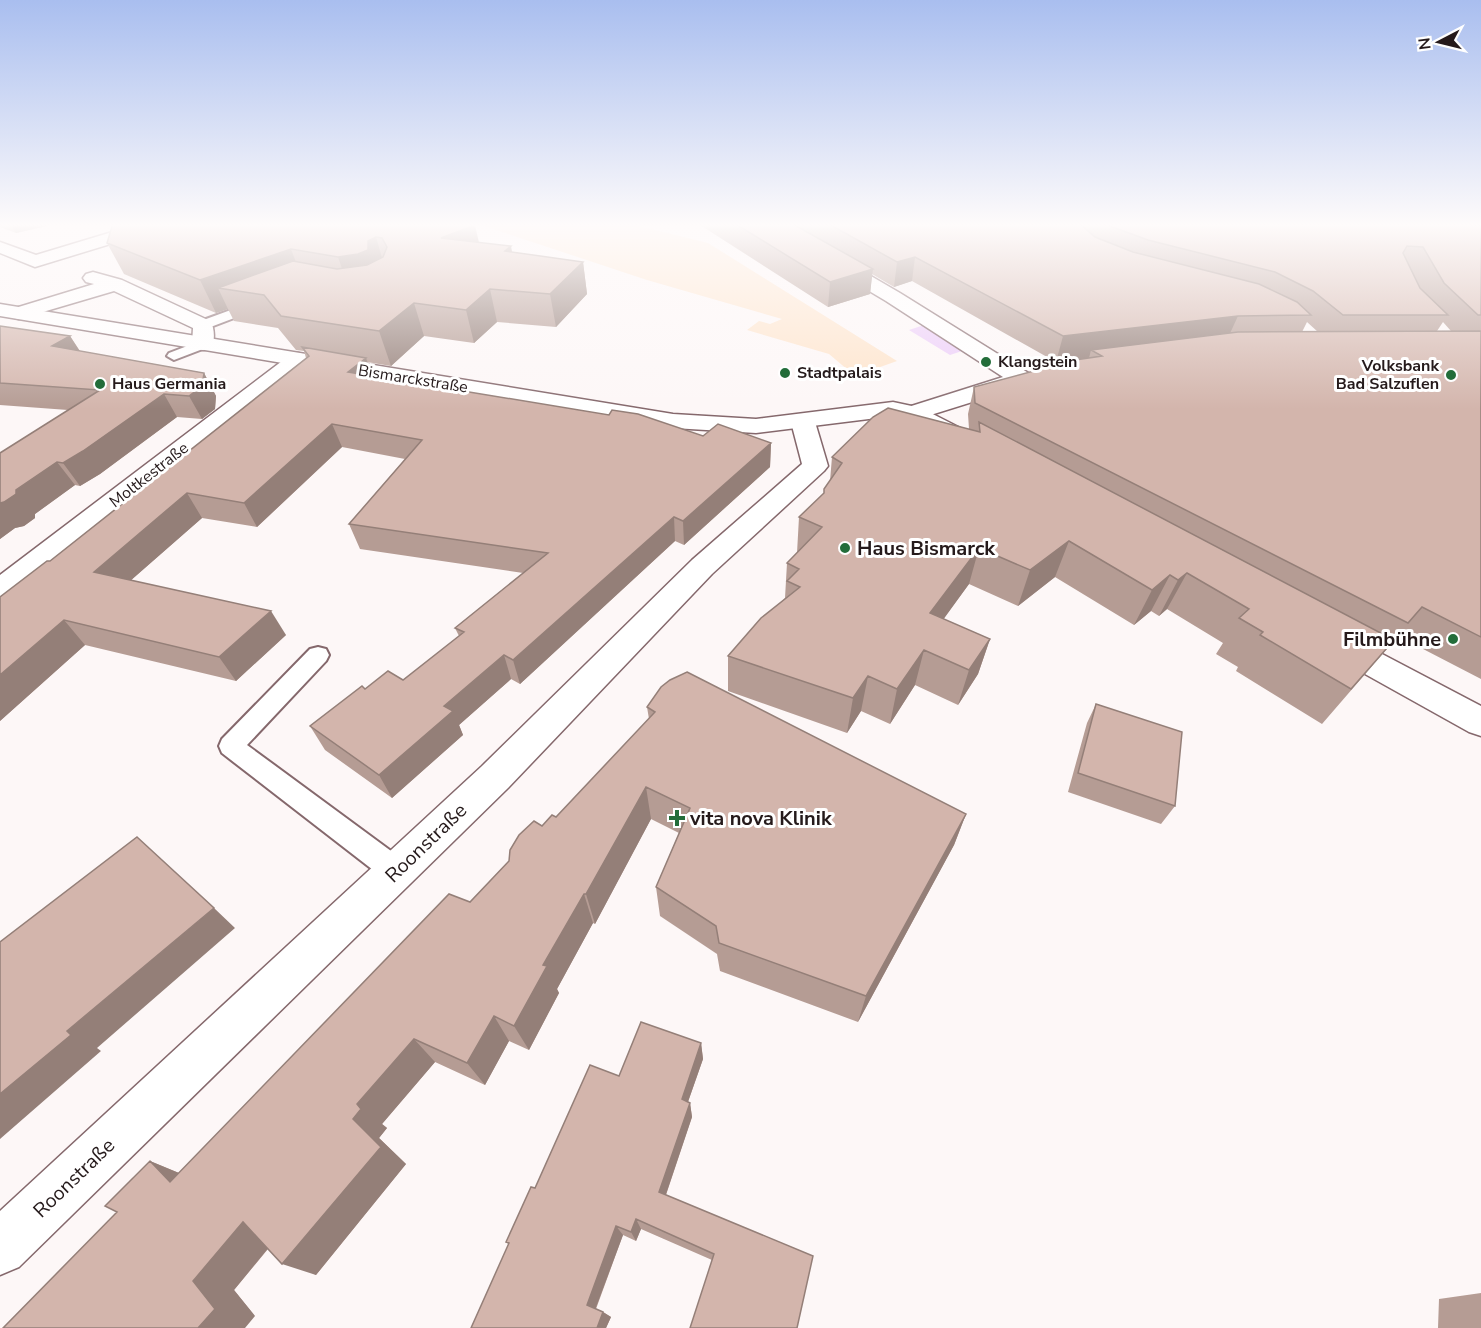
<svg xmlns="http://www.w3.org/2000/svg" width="1481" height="1328" viewBox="0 0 1481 1328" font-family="'Nunito Sans',sans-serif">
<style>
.green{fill:#fee4cb}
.water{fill:#eccdf9}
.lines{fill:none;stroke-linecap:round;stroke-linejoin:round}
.service-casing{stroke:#85686c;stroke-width:4}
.pedestrian-casing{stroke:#85686c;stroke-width:3}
.minor-casing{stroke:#85686c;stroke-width:3}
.secondary-casing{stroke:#85686c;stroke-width:3}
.service{fill:#fff;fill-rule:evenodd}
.pedestrian{fill:#fff;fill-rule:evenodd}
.minor{fill:#fff;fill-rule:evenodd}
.secondary{fill:#fff;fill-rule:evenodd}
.wall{fill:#b59c94;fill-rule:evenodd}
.shaded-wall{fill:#947f78}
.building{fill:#d3b5ac;stroke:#947f78;stroke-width:1.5}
.poi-dot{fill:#236d3a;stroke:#fff;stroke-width:2}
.labels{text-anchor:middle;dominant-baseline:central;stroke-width:6;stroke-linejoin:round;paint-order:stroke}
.far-poi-label{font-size:16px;font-weight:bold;fill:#251a1b;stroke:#fff;text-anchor:start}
.far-street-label{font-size:16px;fill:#251a1b;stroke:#fff}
.poi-label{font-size:20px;font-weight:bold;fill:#251a1b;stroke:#fff;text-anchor:start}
.street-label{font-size:20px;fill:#251a1b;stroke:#fff}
</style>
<rect width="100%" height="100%" fill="#fdf7f7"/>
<!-- green -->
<path class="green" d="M475 223H627L708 243 897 361 855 376 829 354 747 330 759 321 770 324 782 319 647 280Z"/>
<!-- water -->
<path class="water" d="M924 325 965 350 950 355 909 330Z"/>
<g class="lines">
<!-- service casing -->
<g class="service-casing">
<path id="service" d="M258 300 265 304 263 307 208 328 203 329 196 325 198 322Z
M203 340 210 344 208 347 174 360 167 356 169 353Z
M318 647 326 649 329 655 326 661 247 745 406 862 410 871 406 880 396 884 386 880 222 753 219 746 222 739 310 649Z"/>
</g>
<!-- pedestrian casing -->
<g class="pedestrian-casing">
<path id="pedestrian" d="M755 223H780L900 293 1030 374 1033 379 1030 384 921 418 913 420 905 418 901 413 905 408 1003 377 886 301Z"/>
</g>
<!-- minor casing -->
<g class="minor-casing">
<path id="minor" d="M142 223H168L166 227 35 267 0 253V242L36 255Z
M93 272 122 280 210 321C215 328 215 341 211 349L203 350 195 349 192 344 193 328 114 291 19 319 12 317 9 313 12 309 94 284 86 282 83 278 86 274Z
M298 353 306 355 309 360 306 365 11 597 0 600V575L290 355Z
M803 415 812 417 815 422 828 466 824 471 712 574 508 788 19 1267 0 1275V1211L482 766 692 560 802 464 791 422 794 417Z"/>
</g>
<!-- secondary casing -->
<g class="secondary-casing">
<path id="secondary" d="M0 304 673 414 756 419 893 402 921 408 968 432 971 437 968 442C943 448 917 421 893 416L756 433 673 428 0 316Z
M1333 630 1344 634 1481 706V736L1469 732 1322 650 1317 642 1322 634Z"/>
</g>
<!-- service -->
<use href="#service" class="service"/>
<!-- pedestrian -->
<use href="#pedestrian" class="pedestrian"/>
<!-- minor -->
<use href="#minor" class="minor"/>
<!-- secondary -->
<use href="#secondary" class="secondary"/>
</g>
<!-- wall -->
<path class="wall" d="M0 223H60L16 233 0 227Z
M113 223 479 242 512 252 583 262 587 294 556 327 497 322 474 343 424 336 391 366 367 362 372 376 703 436 771 443 770 467 684 545 675 541 520 684 511 679 459 725 463 735 392 798 325 750 310 726 365 689 403 680 459 636 455 628 523 573 360 549 349 524 405 459 342 447 257 527 202 518 131 580 286 635 236 681 85 645 0 721 50 561 306 358 304 351 296 350 278 328 234 321 228 309 216 313 124 274 107 243Z
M697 223H1481V679L1398 636 1322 724 1236 671 1238 667 1216 654 1223 643 1167 609 1159 616 1151 611 1134 625 1055 577 1018 606 969 584 943 619 990 639 978 674 958 705 915 685 890 724 861 711 847 733 728 691V656L785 598 787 563 797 553 799 517 824 494V489L830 481 832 457 969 429 968 414 974 387 1089 358 1056 362 912 281 894 287 872 274 870 294 828 307ZM1307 322 1318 332H1302ZM1443 322 1451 331H1437Z
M0 326 70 336 80 351 204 373 216 396 215 409 202 419 177 417 100 474 80 486 75 485 35 514V518L24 526 15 528 0 539V453L68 410 0 405Z
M1096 704 1175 806 1161 824 1068 792 1087 723Z
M647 707 966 814 954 845 858 1022 720 971 717 954 660 916 656 887 679 833 651 819 595 924 593 923 557 989 559 993 529 1050 509 1041 485 1085 435 1062 382 1124 387 1128 379 1138 406 1164 316 1275 268 1249 234 1290 255 1316 117 1212 150 1161 179 1173 470 902 542 826 556 817 649 719Z
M701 1043 703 1059 688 1102 690 1103 692 1117 666 1195 813 1256 712 1260 641 1229 636 1241 623 1235 596 1309 603 1312 611 1317 606 1328 506 1242 535 1188 619 1076Z
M1481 1293V1328H1438L1439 1299Z"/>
<!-- shaded-wall -->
<path class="shaded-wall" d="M10 223H60L16 233Z
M475 225 482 256 441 238Z
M376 237 385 268 349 289 338 257Z
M511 246 517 278 505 251Z
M291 249 303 281 218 288 228 309 216 313 200 280Z
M915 257 912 281 894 287 897 262Z
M583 262 587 294 556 327 550 294Z
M873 269 870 294 828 307 830 282Z
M490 289 497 322 474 343 466 310Z
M414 303 424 336 391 366 379 331Z
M1238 316 1226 342 1091 350 1089 358 1056 362 1063 336Z
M70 336 84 358 52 346Z
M366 358 374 380 348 372Z
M204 373 216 396 215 409 202 419 189 396Z
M164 394 177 417 100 474 80 486 63 463Z
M332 424 342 447 257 527 244 503Z
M771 443 770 467 684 545 683 521Z
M57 462 75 485 35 514V518L24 526 15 528 0 539V503L16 490Z
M187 493 202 518 113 596 94 572Z
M674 517 675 541 520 684 513 660Z
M1069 541 1055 577 1018 606 1030 570Z
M979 548 969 584 922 649 930 613Z
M1187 573 1167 609 1159 616 1178 580Z
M1170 575 1151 611 1134 625 1152 590Z
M271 611 286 635 236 681 219 657Z
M64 620 85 645 0 721V675Z
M990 639 978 674 958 705 969 670Z
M924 650 915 685 890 724 897 689Z
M504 655 511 679 459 725 463 735 392 798 379 775 444 706Z
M868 676 861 711 847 733 853 698Z
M646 787 651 819 595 924 586 894Z
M966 814 954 845 858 1022 866 996Z
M584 894 593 923 557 989 559 993 529 1050 514 1026 543 965Z
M214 908 235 928 97 1048 101 1051 0 1139V1094L67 1031Z
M494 1016 509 1041 485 1085 467 1063Z
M414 1039 435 1062 382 1124 387 1128 379 1138 406 1164 316 1275 282 1264 353 1119 357 1104Z
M701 1043 703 1059 684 1113 682 1099Z
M690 1103 692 1117 663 1203 659 1192Z
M150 1161 191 1178 170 1182Z
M636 1219 641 1229 636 1241 631 1232Z
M243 1222 279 1235 234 1290 255 1316 245 1328H198L193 1281Z
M616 1226 623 1235 595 1310 587 1305Z
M603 1312 611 1317 606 1328H597Z"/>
<!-- building -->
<path class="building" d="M113 223H470L475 225 441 238 511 246 505 251 583 262 550 294 490 289 466 310 414 303 379 331 281 316 264 295 218 288 293 261 337 269 367 265 383 257 387 247 382 238 376 237 368 241V250L358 254 338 257 291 249 200 280 107 243Z
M734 223H791L873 269 830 282Z
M827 223H1079L1095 237 1133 252 1259 284 1297 302 1311 315 1238 316 1063 336 915 257 897 262Z
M1107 223H1458L1481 226V315H1478L1444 283 1423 247 1407 246 1403 253 1420 288 1448 315H1343L1313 291 1275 272 1148 240 1110 226Z
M0 326 70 336 52 346 204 373 202 386 189 396 164 394 83 451 63 463 57 462 16 490V494L4 502 0 503V453L100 390 0 383Z
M1481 331V637L1422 607 1408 623 975 403 974 387 1075 360 1102 356 1091 350 1238 332Z
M302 347 366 358 348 372 609 415 612 410 638 414 703 436 718 424 771 443 683 521 674 517 513 660 504 655 444 706 453 711 379 775 310 726 362 686 365 689 388 671 403 680 464 632 455 628 548 553 349 524 422 440 332 424 244 503 187 493 94 572 271 611 219 657 64 620 0 675V597L47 561H50L309 356Z
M888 408 980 432 979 422 1394 640 1351 689 1260 635 1263 632 1239 618 1249 609 1187 573 1178 580 1170 575 1152 590 1069 541 1030 570 979 548 930 613 990 639 969 670 924 650 897 689 868 676 853 698 728 656 761 618 800 587 787 581 799 569 787 563 822 527 799 517 824 493V489L842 463 832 457 873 417Z
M687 672 966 814 866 996 719 943 716 926 656 887 690 808 646 787 586 894H584L543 965 547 966 514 1026 494 1016 467 1063 414 1039 357 1104 361 1109 353 1119 381 1147 282 1264 243 1222 193 1281 215 1309 198 1328H3L117 1212 105 1206 150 1161 170 1182 449 894 470 902 509 861 510 850 519 835 534 821 542 826 552 815 556 817 655 712 647 707 661 687 670 680Z
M1096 704 1182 732 1175 806 1078 773Z
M137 837 214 908 67 1031 71 1035 0 1094V942Z
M641 1022 701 1043 682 1099 690 1103 659 1192 813 1256 797 1328H690L714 1254 636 1219 631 1232 616 1226 587 1305 603 1312 597 1328H471L509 1243 506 1242 531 1187 535 1188 590 1065 619 1076Z"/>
<!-- sky -->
<linearGradient id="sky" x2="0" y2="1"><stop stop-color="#a9beef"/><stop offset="0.55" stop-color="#fefbfb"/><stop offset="1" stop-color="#fefbfb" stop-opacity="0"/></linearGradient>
<rect width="1481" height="409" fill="url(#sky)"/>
<!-- markers -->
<g class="poi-dot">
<circle cx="986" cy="362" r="6"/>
<circle cx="785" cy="373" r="6"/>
<circle cx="1451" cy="375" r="6"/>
<circle cx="100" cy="384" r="6"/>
<circle cx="845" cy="548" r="6"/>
<circle cx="1453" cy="639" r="6"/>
<path d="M674 809h6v6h6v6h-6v6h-6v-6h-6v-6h6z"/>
</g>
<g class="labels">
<!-- far-poi labels -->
<g class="far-poi-label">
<text x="998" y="362">Klangstein</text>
<text x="1439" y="366" text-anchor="end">Volksbank<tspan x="1439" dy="18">Bad Salzuflen</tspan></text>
<text x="797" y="373">Stadtpalais</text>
<text x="112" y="384">Haus Germania</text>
</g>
<!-- far-street labels -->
<g class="far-street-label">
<text transform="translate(413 379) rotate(9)">Bismarckstraße</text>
<text transform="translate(149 475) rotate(-38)">Moltkestraße</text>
</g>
<!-- poi labels -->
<g class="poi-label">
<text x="857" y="548">Haus Bismarck</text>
<text x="1441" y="639" text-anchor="end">Filmbühne</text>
<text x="690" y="818">vita nova Klinik</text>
</g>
<!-- street labels -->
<g class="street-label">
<text transform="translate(426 843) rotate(-44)">Roonstraße</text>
<text transform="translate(74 1178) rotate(-44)">Roonstraße</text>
</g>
</g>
<!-- north arrow -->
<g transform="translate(1439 42) rotate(263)" stroke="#ffffff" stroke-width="4.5" paint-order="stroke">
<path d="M0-4.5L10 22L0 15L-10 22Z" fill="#251a1b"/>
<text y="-9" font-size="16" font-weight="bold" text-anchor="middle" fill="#251a1b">N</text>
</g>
</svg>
